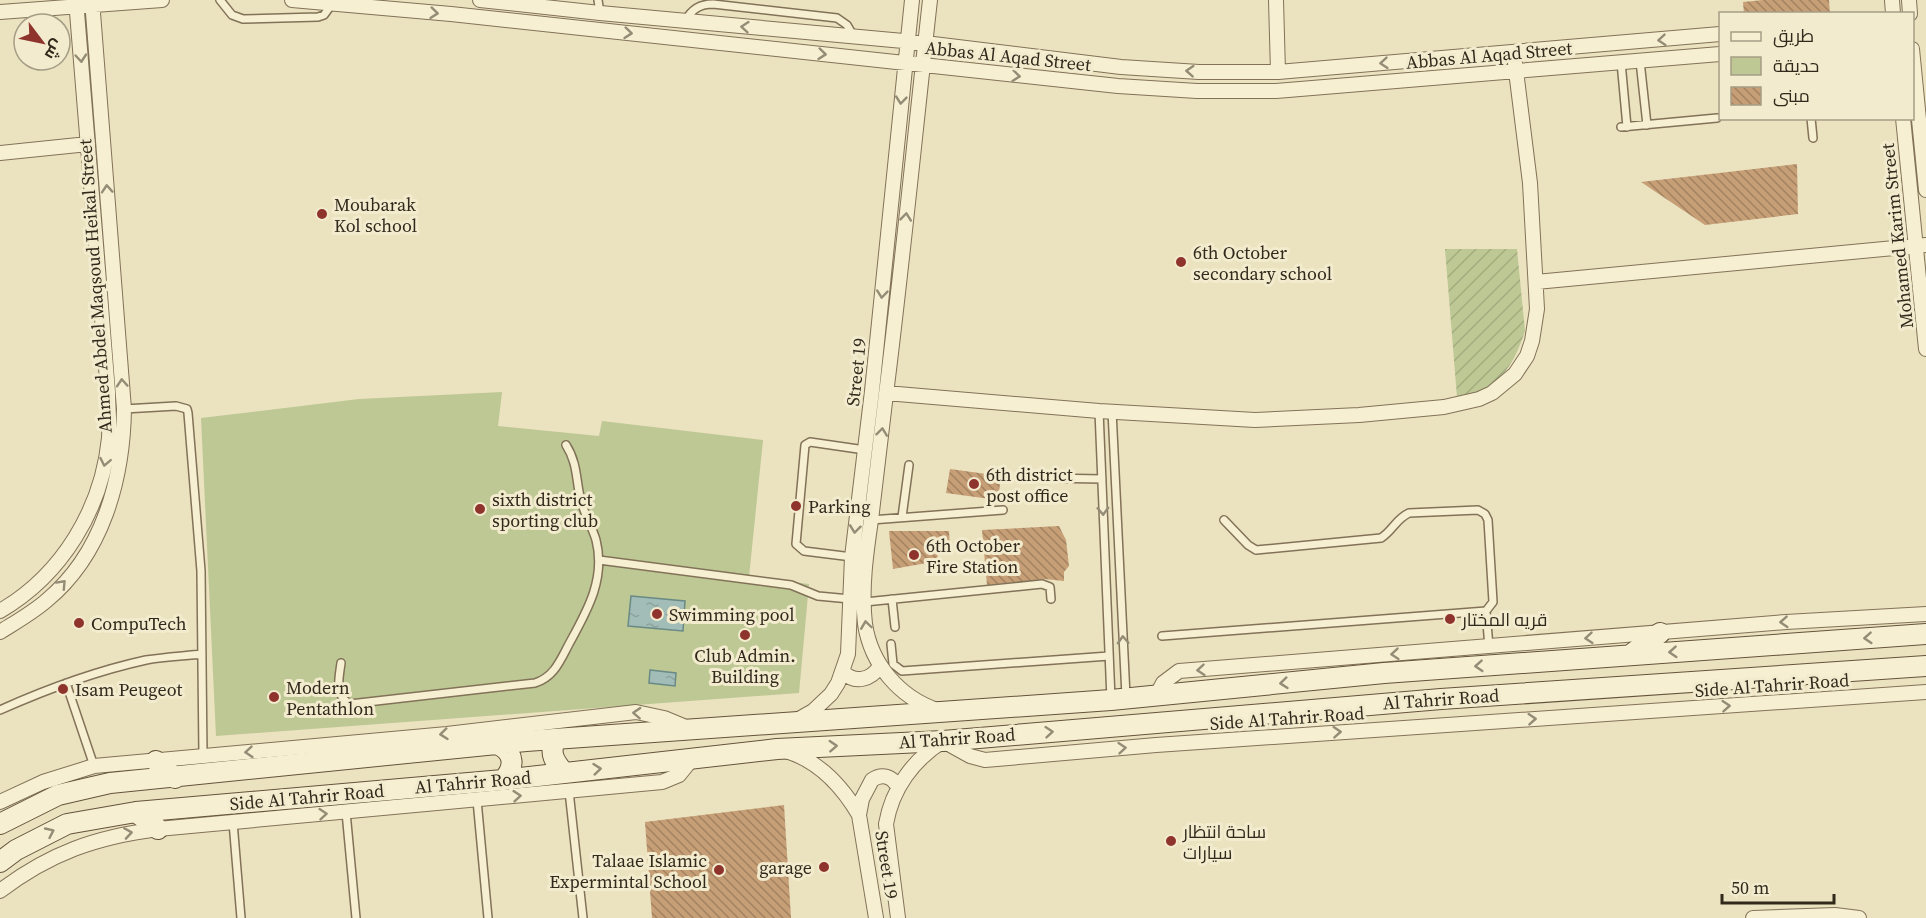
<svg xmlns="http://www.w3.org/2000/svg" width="1926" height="918" viewBox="0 0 1926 918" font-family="'Source Serif 4',Cairo,serif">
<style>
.green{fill:#bdc894}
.garden{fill:url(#garden-furrows)}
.water{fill:url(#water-ripples);stroke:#6a8a85;stroke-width:1.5}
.building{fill:url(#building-back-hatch)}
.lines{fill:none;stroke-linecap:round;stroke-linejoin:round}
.lane-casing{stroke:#827258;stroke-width:10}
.street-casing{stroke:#827258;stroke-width:16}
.secondary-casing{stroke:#64533c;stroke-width:22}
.lane{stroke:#f6efd1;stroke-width:7}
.street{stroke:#f6efd1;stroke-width:14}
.secondary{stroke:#f6efd1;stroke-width:20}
.oneway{stroke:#948c76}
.poi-dot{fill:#8e342c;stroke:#f3ebce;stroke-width:2}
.labels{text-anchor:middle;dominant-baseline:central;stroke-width:6;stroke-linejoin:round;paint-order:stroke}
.street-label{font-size:18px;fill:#32291c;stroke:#f3ebce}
.poi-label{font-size:18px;fill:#32291c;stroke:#f3ebce;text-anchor:start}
</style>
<defs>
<pattern id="garden-furrows" width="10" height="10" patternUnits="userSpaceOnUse" patternTransform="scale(1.5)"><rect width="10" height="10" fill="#bdc894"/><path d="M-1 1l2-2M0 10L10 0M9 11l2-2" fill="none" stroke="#a3ac7f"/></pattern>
<pattern id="water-ripples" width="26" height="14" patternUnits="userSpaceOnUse" patternTransform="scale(1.5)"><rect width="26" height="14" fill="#a2bdb7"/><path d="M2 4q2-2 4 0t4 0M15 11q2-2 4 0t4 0" fill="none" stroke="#8ca29d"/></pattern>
<pattern id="building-back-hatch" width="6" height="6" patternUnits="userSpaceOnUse" patternTransform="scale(1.5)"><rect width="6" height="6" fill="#c79f76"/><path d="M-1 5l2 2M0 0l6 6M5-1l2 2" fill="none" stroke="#a28260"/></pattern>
</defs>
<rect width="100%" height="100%" fill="#ebe2bf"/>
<!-- green -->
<path class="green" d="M502 392 498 426 599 436 602 421 763 440 749 577 809 584 799 693 216 736 201 418 359 399Z"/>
<!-- garden -->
<path class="garden" d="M1445 249H1517L1525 331C1514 365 1496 395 1457 397Z"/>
<!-- water -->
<path class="water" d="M631 596 685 601 683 631 628 626Z
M650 670 676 673 675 686 649 683Z"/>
<!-- building -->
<path class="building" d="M1763 0H1829L1830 14H1744L1743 2Z
M1797 164 1798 214 1705 225 1641 182Z
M950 469 1001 476 998 500 946 493Z
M1059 526 1066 540 1069 566 1064 572V581L1044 579 987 585 982 530Z
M889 531H949L950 549H937L938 561 893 569Z
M784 805 791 918H652L645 822Z"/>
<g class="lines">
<!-- lane casing -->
<g class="lane-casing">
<path id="lane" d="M220 0 232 15 243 19 318 17 324 15 332 4
M598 0 600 13
M685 21C692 9 700 4 713 4L837 18 847 25 854 37
M1640 61 1647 125
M1621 62 1627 127
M1811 118 1813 138
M1621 127 1717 118
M124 409 176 406 187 409 188 413 201 571 203 756
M1099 411 1111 699
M1112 411 1126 696
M1047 478 1102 479
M902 517 909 465
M871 520 1003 510
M852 557 804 551 796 544 805 445 810 442 865 450
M599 560 791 585 818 596 850 599
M892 599 895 627
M865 602 1042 584 1050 587 1051 599
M1486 611 1489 647
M1162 636 1486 611 1493 602 1488 520 1485 514 1478 510 1409 513C1396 519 1393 530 1381 538L1256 550 1248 545 1224 520
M891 644 893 664 902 671 1109 656
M341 663C339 679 334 695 350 704L535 683C554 677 560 661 569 644 587 611 606 579 596 540 592 526 583 512 580 497 576 478 577 462 566 445
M66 683 94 766
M0 710C47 689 96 671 146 660 164 657 184 656 202 654
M569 791 583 918
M477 800 488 918
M346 812 356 918
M233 822 241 918"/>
</g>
<!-- street casing -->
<g class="street-casing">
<path id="street" d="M292 0 451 14 1118 86 1197 91H1276L1720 54
M480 0 600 13 925 43 1121 67 1199 72H1278L1720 34
M930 0C915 134 902 268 885 402 880 441 876 481 871 520 866 554 861 589 865 624 871 664 899 697 937 710
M1276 0 1278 72
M1892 0 1893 14
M1909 0 1910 14
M0 12 162 0
M1912 49 1926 190
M1903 118 1926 349
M0 153 88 144
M1536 282 1926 245
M886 393 1099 411 1255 420 1359 415 1444 407 1479 399 1492 393 1515 374 1527 356 1532 341 1537 309 1530 183 1515 63
M0 611C62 575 102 509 109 438 110 423 108 407 108 392L76 0
M0 632C16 622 32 613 46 601 103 554 123 479 124 409L92 0
M843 672C855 684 871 680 880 666
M1156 696 1163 683 1179 671 1786 622 1926 614
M797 720 813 711 831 694 838 683 848 654 852 557 872 391 912 0
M786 751C819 761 842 786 859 815L876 918
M0 802 43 782 94 766 447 734 636 712 664 718 688 728
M859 815 862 799 872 780C882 773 892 776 898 787
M0 891C50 853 96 837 158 829L662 782 679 775 692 759
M898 918 886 824C892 789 913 760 943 741L970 756 985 760 1156 745 1926 692
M1753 918 1835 915 1859 918"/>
</g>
<!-- secondary casing -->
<g class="secondary-casing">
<path id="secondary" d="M1630 655 1660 633
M556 739C548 753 555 762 564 773
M499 745C515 753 515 768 503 780
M156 761 175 778
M136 812 158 829
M0 824 58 795 110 783 526 741 1111 700 1384 673 1926 634
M0 862 16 850 67 824 136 812 503 780 777 749 943 741 1441 699 1926 666"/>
</g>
<!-- lane -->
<use href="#lane" class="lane"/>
<!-- street -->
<use href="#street" class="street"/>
<!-- secondary -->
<use href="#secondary" class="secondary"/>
</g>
<!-- one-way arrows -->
<defs><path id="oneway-chevron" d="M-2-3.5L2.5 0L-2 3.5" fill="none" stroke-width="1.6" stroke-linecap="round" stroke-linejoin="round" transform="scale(1.5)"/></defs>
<g class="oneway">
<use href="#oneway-chevron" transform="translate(434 13) rotate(6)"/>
<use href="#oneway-chevron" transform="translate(745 27) rotate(-175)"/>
<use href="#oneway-chevron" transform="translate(628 33) rotate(6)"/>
<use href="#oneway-chevron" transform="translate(1662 40) rotate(175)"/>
<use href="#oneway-chevron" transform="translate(822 54) rotate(6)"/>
<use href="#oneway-chevron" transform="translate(81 58) rotate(85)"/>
<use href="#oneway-chevron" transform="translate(1384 63) rotate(175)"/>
<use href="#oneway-chevron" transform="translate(1190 71) rotate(-176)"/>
<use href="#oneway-chevron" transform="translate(1016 76) rotate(6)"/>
<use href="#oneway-chevron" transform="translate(901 100) rotate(96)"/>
<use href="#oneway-chevron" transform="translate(107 189) rotate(-94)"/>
<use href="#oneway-chevron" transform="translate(906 217) rotate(-84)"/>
<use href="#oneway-chevron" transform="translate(882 294) rotate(96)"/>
<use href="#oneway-chevron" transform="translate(122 383) rotate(-94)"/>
<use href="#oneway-chevron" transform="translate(882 432) rotate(-83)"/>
<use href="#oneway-chevron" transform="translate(105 462) rotate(101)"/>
<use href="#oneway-chevron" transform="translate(1103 511) rotate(88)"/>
<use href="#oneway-chevron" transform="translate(855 529) rotate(97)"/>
<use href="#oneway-chevron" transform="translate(62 584) rotate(-47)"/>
<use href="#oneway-chevron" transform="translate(1784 622) rotate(176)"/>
<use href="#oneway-chevron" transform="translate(866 625) rotate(-98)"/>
<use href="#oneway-chevron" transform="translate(1589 638) rotate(175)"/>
<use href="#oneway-chevron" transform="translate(1868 638) rotate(176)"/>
<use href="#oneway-chevron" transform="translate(1123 640) rotate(-93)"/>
<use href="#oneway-chevron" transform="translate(1673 652) rotate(176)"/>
<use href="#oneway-chevron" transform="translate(1395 654) rotate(175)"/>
<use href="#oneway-chevron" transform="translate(1479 666) rotate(176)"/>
<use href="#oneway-chevron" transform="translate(1201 670) rotate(175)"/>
<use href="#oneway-chevron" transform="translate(1284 683) rotate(174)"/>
<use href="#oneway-chevron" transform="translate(1726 706) rotate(-4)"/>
<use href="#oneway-chevron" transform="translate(637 713) rotate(-177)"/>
<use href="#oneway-chevron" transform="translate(1532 719) rotate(-4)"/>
<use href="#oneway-chevron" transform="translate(1049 732) rotate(-5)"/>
<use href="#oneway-chevron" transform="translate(1337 732) rotate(-4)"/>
<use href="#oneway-chevron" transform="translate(444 734) rotate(174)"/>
<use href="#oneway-chevron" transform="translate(833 746) rotate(-3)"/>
<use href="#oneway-chevron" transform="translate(1122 748) rotate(-5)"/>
<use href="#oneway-chevron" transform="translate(249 752) rotate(175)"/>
<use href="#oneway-chevron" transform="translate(597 769) rotate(-6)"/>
<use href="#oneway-chevron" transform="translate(517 796) rotate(-5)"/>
<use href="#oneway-chevron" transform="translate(323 814) rotate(-5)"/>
<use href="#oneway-chevron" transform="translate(50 832) rotate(-25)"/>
<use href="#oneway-chevron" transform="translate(128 833) rotate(-9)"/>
</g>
<!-- markers -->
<g class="poi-dot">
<circle cx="322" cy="214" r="6"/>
<circle cx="1181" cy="262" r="6"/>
<circle cx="974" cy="484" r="6"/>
<circle cx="796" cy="506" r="6"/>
<circle cx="480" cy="509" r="6"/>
<circle cx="914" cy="555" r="6"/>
<circle cx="657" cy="614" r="6"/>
<circle cx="1450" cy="619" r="6"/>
<circle cx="79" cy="623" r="6"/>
<circle cx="745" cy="635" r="6"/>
<circle cx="63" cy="689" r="6"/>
<circle cx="274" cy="697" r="6"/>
<circle cx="1171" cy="841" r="6"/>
<circle cx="824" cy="867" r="6"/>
<circle cx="719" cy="870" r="6"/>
</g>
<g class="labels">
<!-- street labels -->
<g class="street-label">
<text transform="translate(1489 55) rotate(-5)">Abbas Al Aqad Street</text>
<text transform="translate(1008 56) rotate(6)">Abbas Al Aqad Street</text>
<text transform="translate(1897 236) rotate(-96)">Mohamed Karim Street</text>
<text transform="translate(95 286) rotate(-94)">Ahmed Abdel Maqsoud Heikal Street</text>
<text transform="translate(856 372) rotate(-84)">Street 19</text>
<text transform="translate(1772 685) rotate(-4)">Side Al Tahrir Road</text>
<text transform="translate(1441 699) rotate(-4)">Al Tahrir Road</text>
<text transform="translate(1287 718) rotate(-4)">Side Al Tahrir Road</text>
<text transform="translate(957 738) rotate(-4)">Al Tahrir Road</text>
<text transform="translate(473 782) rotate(-5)">Al Tahrir Road</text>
<text transform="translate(307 797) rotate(-5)">Side Al Tahrir Road</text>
<text transform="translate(887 865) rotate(81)">Street 19</text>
</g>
<!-- poi labels -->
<g class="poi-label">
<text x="334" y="204">Moubarak<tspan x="334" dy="21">Kol school</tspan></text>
<text x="1193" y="252">6th October<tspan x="1193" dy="21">secondary school</tspan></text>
<text x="986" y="474">6th district<tspan x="986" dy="21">post office</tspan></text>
<text x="492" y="499">sixth district<tspan x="492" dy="21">sporting club</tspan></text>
<text x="808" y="506">Parking</text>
<text x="926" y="545">6th October<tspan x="926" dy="21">Fire Station</tspan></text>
<text x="669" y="614">Swimming pool</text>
<text x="1462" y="619">قريه المختار</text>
<text x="91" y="623">CompuTech</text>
<text x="745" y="655" text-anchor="middle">Club Admin.<tspan x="745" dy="21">Building</tspan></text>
<text x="286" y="687">Modern<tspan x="286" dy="21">Pentathlon</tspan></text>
<text x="75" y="689">Isam Peugeot</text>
<text x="1183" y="831">ساحة انتظار<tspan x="1183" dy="21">سيارات</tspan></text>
<text x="707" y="860" text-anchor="end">Talaae Islamic<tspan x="707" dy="21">Expermintal School</tspan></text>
<text x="812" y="867" text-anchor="end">garage</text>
</g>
</g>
<!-- legend -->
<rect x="1719" y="12" width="195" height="108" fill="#f3ebce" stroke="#a69d87" stroke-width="1.5"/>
<rect x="1731" y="32" width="30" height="9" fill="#f6efd1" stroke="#a69d87" stroke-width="1.5"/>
<text x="1773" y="42" font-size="18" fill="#32291c">طريق</text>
<rect x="1731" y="57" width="30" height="18" fill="#bdc894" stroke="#a69d87" stroke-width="1.5"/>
<text x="1773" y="72" font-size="18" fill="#32291c">حديقة</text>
<rect x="1731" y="87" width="30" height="18" fill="url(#building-back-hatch)" stroke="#a69d87" stroke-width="1.5"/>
<text x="1773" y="102" font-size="18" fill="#32291c">مبنى</text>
<!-- north arrow -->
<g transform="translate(42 42) rotate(122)"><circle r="28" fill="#f3ebce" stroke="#a69d87" stroke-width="1.5"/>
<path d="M0-4.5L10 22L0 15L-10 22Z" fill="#8e342c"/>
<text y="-9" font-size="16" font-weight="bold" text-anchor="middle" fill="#32291c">ش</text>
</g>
<!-- scale -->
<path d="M1722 894v9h112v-9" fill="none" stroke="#32291c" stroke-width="3"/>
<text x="1731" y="894" font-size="18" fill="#32291c" stroke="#f3ebce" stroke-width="4.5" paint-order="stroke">50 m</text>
</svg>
